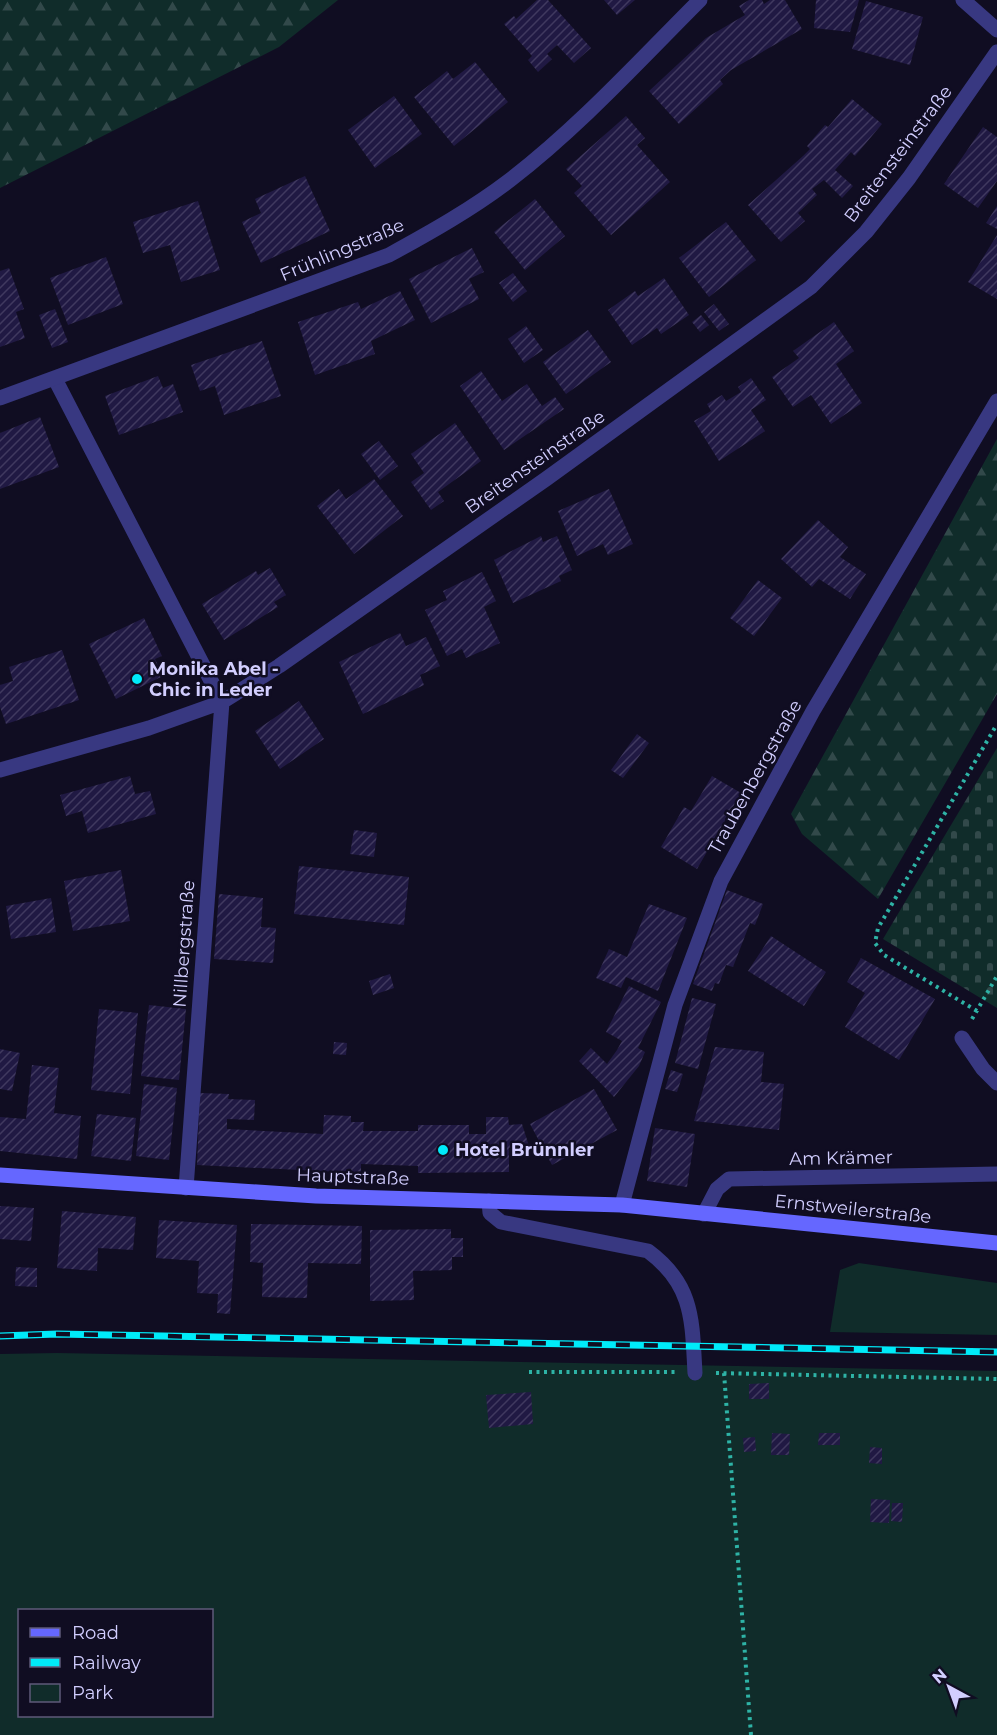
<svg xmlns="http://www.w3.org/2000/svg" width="997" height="1735" viewBox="0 0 997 1735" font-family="Montserrat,sans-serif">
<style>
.green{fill:#102c2a;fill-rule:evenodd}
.forest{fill:url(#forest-firs)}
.cemetery{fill:url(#cemetery-stones)}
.building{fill:url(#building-hatch)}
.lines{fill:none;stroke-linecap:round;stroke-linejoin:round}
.path{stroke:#2eb3a6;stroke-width:4;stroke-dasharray:3 4.5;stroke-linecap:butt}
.service{stroke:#383881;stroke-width:15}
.minor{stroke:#383881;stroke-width:15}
.secondary{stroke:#6567ff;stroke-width:15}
.rail-casing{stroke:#00eaf9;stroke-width:7}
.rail{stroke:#100d22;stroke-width:4.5;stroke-dasharray:14;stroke-linecap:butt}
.poi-dot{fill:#00eaf9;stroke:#100d22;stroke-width:2}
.labels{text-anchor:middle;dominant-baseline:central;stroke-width:5;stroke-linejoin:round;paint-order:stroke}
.street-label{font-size:18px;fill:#d2ceff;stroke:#100d22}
.poi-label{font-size:18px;font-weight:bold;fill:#d2ceff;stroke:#100d22;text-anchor:start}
</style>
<defs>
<pattern id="forest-firs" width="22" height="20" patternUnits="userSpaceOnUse" patternTransform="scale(1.5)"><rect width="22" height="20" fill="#102c2a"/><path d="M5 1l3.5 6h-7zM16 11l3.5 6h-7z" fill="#32494a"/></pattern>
<pattern id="cemetery-stones" width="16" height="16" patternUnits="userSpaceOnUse" patternTransform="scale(1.5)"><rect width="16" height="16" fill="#102c2a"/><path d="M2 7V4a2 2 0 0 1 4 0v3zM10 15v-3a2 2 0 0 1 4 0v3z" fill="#32494a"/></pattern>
<pattern id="building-hatch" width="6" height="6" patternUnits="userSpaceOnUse" patternTransform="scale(1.5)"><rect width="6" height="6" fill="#201943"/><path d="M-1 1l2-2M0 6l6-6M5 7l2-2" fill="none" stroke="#40395f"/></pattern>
</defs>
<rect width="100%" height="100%" fill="#100d22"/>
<!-- green -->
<path class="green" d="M859 1263 997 1283V1335L830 1332 840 1270Z
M57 1353 997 1371V1735H0V1354ZM20 1610H212V1716H20Z"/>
<!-- forest -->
<path class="forest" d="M0 0H338L279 47 0 188Z
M997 439V694L878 899 802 834 791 814Z"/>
<!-- cemetery -->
<path class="cemetery" d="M997 748V1008L883 939Z"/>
<!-- building -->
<path class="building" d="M537 0H548L591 48 574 63 557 45 547 54 552 59 538 72 528 60 532 56 504 24 514 16 516 19Z
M604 0H635L617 15Z
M749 0H762L764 4 770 0H785L802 29 731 70 720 80 723 84 679 124 649 91 706 38 745 15 739 6Z
M816 0H859L850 32 814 28Z
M866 1 923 17 910 65 852 49Z
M475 62 508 102 454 146 414 97 447 71 453 79Z
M394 96 422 134 375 168 348 130Z
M852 99 882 124 855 156 851 152 835 170 853 186 842 198 824 180 812 189 817 195 798 213 805 221 781 242 748 205 803 156 810 149 807 146 825 125 828 127Z
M626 116 645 138 637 145 670 182 611 235 574 193 582 186 566 169Z
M983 127 997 137V181L978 208 944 184Z
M305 176 330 231 261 263 242 222 261 213 255 199Z
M535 199 565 236 525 270 494 232Z
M198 201 220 270 181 282 170 245 143 253 133 222Z
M997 206V229L986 223Z
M726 222 756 260 709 297 679 258Z
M997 235V299L968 282Z
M472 248 484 272 469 279 479 299 431 323 409 279Z
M106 257 123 304 68 325 50 278Z
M9 268 24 309 16 312 25 338 0 347V271Z
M513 273 527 291 513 302 499 283Z
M664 278 689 315 661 334 657 328 632 345 608 310 635 291 638 296Z
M400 291 415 320 371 341 375 354 315 375 298 322 358 302 361 309Z
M714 304 729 324 719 331 704 312Z
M55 309 68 342 52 348 39 315Z
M701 315 709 325 700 332 692 322Z
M834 322 854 351 836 364 862 403 831 424 811 395 793 407 772 377 799 358 793 351Z
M526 326 543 350 524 363 508 339Z
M588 330 611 362 566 394 543 362Z
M262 341 281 396 224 415 215 386 200 391 191 365Z
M481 371 502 401 527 384 542 406 555 397 564 409 504 450 460 386Z
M158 376 163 388 173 384 183 412 119 435 105 396Z
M751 378 766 400 751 410 765 431 719 461 694 421 711 411 707 404 722 395 726 401 741 392 738 387Z
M40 417 59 467 0 489V433Z
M455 423 481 461 438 492 444 501 431 510 411 482 424 473 411 454Z
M379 441 398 466 380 480 361 454Z
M374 479 403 516 354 554 317 506 339 489 346 499Z
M609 489 633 544 608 555 603 544 577 556 558 511Z
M818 520 848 547 840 557 866 574 850 599 819 579 812 587 781 559Z
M541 536 543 542 557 536 572 570 559 576 561 581 513 603 494 560Z
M270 568 286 595 274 602 278 607 224 640 202 604 256 571 258 575Z
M482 572 496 601 484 607 500 643 466 658 462 649 447 656 425 610 447 600 443 591Z
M758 580 782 598 754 636 730 618Z
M144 618 162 656 155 659 163 676 116 699 89 644Z
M400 633 406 646 426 637 440 666 420 675 424 685 363 714 339 662Z
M62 650 79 700 6 724 0 707V685L13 681 9 667Z
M299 701 324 739 280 769 255 731Z
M637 734 649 743 623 778 611 770Z
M130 776 135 794 150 791 156 814 88 833 82 811 66 816 60 795Z
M712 776 741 793 697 869 661 847 684 807 691 811Z
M354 830 377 833 374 857 350 854Z
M299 866 409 877 404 925 294 914Z
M121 870 130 921 73 931 64 881Z
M727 890 763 904 755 925 750 923 733 967 726 965 719 984 715 983 712 991 693 984Z
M219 894 263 898 261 927 276 928 273 963 214 959Z
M51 898 56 932 11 939 6 906Z
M649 904 687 918 658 991 626 977 621 988 596 978 609 949 627 957Z
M771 936 826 972 804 1006 748 971Z
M861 958 935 999 899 1060 845 1027 865 993 847 982Z
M390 974 394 988 373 995 369 981Z
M629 986 661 1002 638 1048 645 1052 639 1066 614 1097 579 1061 591 1048 607 1064 617 1050 622 1041 606 1032Z
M692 998 716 1004 698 1069 675 1063Z
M149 1005 186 1009 179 1080 141 1076Z
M99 1009 138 1013 130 1094 91 1090Z
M334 1042 347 1043 346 1055 333 1054Z
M715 1047 764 1052 761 1082 784 1084 779 1130 694 1121Z
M0 1049 20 1053 12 1091 0 1089Z
M32 1065 59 1068 54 1113 81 1116 77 1159 0 1151V1117L26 1119Z
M671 1070 683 1074 677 1092 665 1089Z
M144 1084 177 1088 169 1160 136 1156Z
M594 1089 617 1130 552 1165 530 1124Z
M200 1093 229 1094 228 1099 255 1100 254 1120 227 1119V1129L323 1134 324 1115 351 1116V1122H364L363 1131H418V1125H469V1134H486V1117H508L509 1125 522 1124 529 1146 509 1148V1172L418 1173V1166L361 1164V1173L197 1165Z
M97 1114 136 1118 131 1161 91 1156Z
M655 1128 695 1134 687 1187 647 1181Z
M0 1206 34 1208 31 1241 0 1239Z
M62 1211 136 1217 133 1250 98 1248 97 1271 57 1268Z
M159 1220 237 1225 230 1314 217 1313 218 1294 197 1293 199 1261 156 1258Z
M251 1224 362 1226 361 1264 308 1263 307 1298 262 1297 263 1263 250 1262Z
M451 1229V1238H463V1257H452V1270L413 1271 414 1300 370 1301V1230Z
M16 1267 37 1268V1287L15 1286Z
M769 1383V1399H749V1384Z
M531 1392 533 1424 489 1428 486 1395Z
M772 1433 790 1434 789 1455H771Z
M819 1433H840V1445H818Z
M755 1437 756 1451 744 1452 743 1438Z
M870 1447 882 1448V1464L869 1463Z
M871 1499 890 1500 889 1523 870 1522Z
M892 1503H903L902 1522 891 1521Z"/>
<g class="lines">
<!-- path -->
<path class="path" d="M977 1011 884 955 875 943 878 928 997 724
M972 1019 997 976
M529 1372H675
M716 1373 997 1379
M724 1373 751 1735"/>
<!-- service -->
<path class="service" d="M55 379 222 702
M489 1201 490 1213 501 1222 648 1251C694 1285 692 1321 695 1373"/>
<!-- minor -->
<path class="minor" d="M963 0 997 30
M0 398 389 255C431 232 472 209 510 180 579 127 639 61 700 0
M0 770 149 728 222 702 279 666 546 479 811 287 866 232 909 178 997 52
M962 1038 983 1069 997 1083
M186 1188 222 702
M622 1205 675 1005 721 881 813 711 997 401
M704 1214 717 1189 729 1179 997 1174"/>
<!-- secondary -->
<path class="secondary" d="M0 1175 316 1196 622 1205 997 1243"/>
<!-- rail casing -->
<g class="rail-casing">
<path id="rail" d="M0 1336 57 1334 997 1352"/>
</g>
<!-- rail -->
<use href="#rail" class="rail"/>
</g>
<!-- markers -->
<g class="poi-dot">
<circle cx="137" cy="679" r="6"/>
<circle cx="443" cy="1150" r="6"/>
</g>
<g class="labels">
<!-- street labels -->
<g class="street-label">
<text transform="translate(898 154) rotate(-53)">Breitensteinstraße</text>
<text transform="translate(342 250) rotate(-23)">Frühlingstraße</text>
<text transform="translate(535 462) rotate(-35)">Breitensteinstraße</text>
<text transform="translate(755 777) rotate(-61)">Traubenbergstraße</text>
<text transform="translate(184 944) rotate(-86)">Nillbergstraße</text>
<text transform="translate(841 1158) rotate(-1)">Am Krämer</text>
<text transform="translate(353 1177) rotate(2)">Hauptstraße</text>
<text transform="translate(853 1209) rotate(6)">Ernstweilerstraße</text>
</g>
<!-- poi labels -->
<g class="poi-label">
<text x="149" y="669">Monika Abel -<tspan x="149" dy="21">Chic in Leder</tspan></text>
<text x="455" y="1150">Hotel Brünnler</text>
</g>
</g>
<!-- legend -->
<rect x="18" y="1609" width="195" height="108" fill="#100d22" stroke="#5e5a7a" stroke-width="1.5"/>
<rect x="30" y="1628" width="30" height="9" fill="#6567ff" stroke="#5e5a7a" stroke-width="1.5"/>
<text x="72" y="1639" font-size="18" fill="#d2ceff">Road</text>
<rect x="30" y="1658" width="30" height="9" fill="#00eaf9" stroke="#5e5a7a" stroke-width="1.5"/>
<text x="72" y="1669" font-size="18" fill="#d2ceff">Railway</text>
<rect x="30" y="1684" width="30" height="18" fill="#102c2a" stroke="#5e5a7a" stroke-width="1.5"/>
<text x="72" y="1699" font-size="18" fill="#d2ceff">Park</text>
<!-- north arrow -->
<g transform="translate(949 1687) rotate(319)" stroke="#100d22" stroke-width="4.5" paint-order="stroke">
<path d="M0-4.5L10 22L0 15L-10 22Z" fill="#d2ceff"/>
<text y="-9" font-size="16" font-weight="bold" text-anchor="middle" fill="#d2ceff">N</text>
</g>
</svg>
